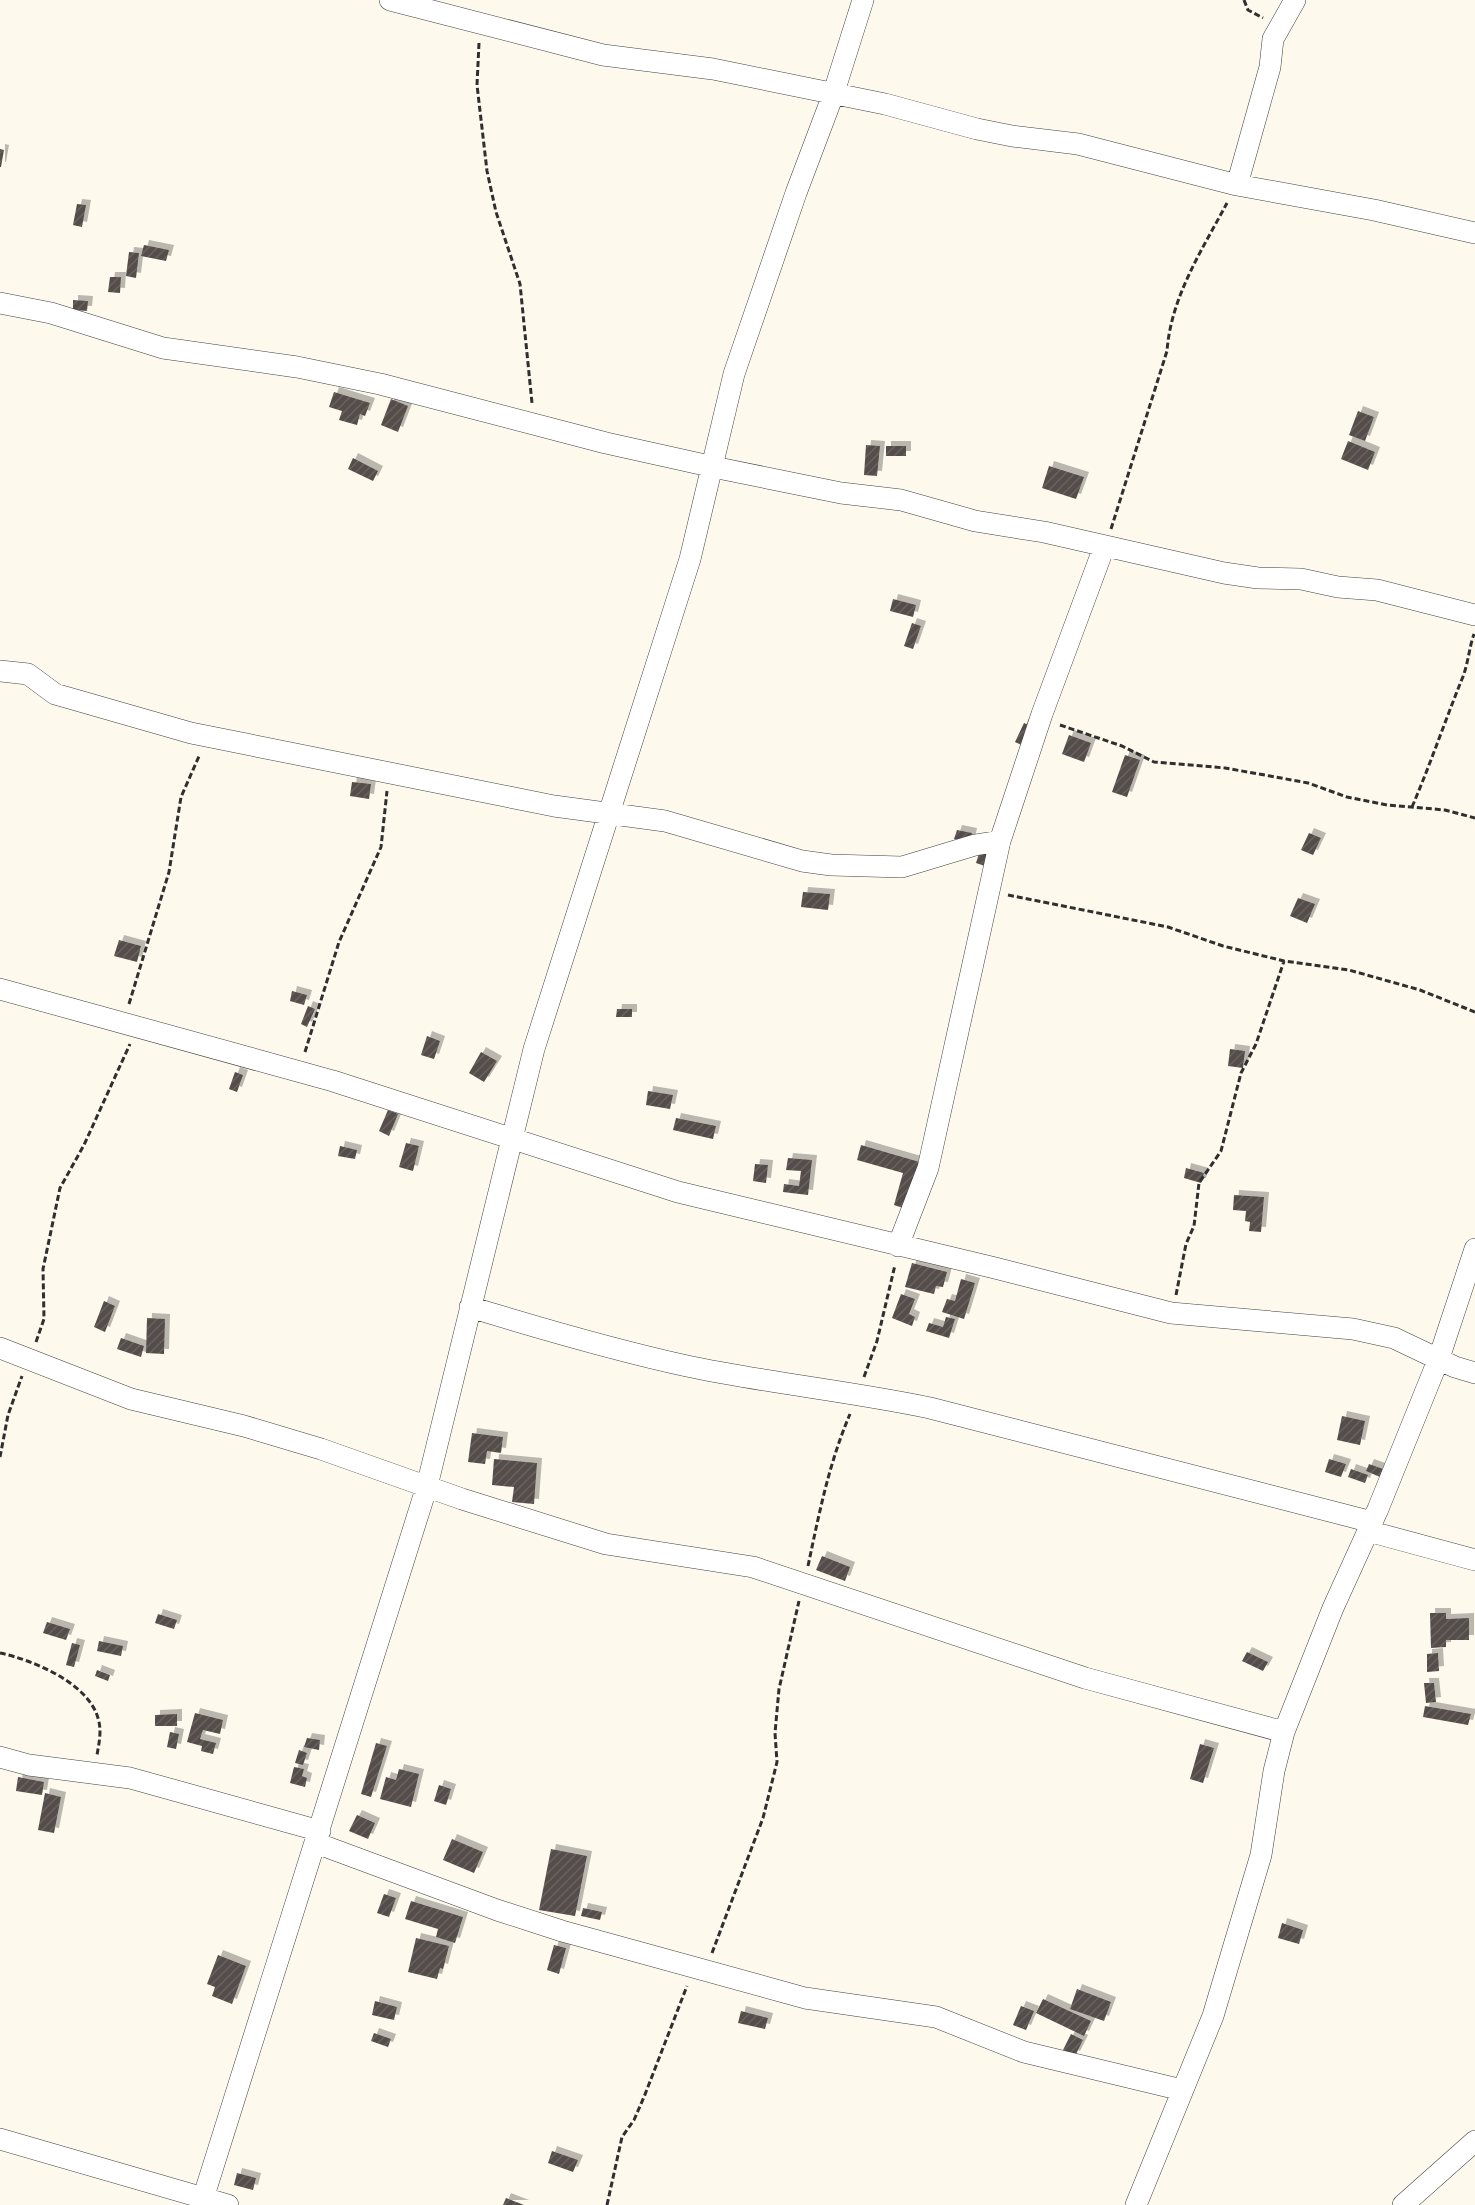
<svg xmlns="http://www.w3.org/2000/svg" width="1475" height="2205" viewBox="0 0 1475 2205" font-family="'Playfair Display',serif">
<style>
.building{fill:url(#building-hatch);filter:url(#shadow)}
.lines{fill:none;stroke-linecap:round;stroke-linejoin:round}
.street-casing{stroke:#404040;stroke-width:22}
.path{stroke:#2f2f2f;stroke-width:3;stroke-dasharray:6 3;stroke-linecap:butt}
.street{stroke:#fff;stroke-width:21}
</style>
<defs>
<pattern id="building-hatch" width="6" height="6" patternUnits="userSpaceOnUse" patternTransform="scale(1.5)"><rect width="6" height="6" fill="#544d4a"/><path d="M-1 1l2-2M0 6l6-6M5 7l2-2" fill="none" stroke="#686260"/></pattern>
<filter id="shadow"><feDropShadow dx="5" dy="-5" stdDeviation="0" flood-color="#0004"/></filter>
</defs>
<rect width="100%" height="100%" fill="#fef9ed"/>
<!-- building -->
<path class="building" d="M0 149 4 150 1 167H0Z
M77 204 86 205 82 227 73 225Z
M144 245 169 250 166 261 141 256Z
M129 252 139 253 136 278 126 276Z
M110 277H121L120 293 108 292Z
M73 300 88 301 87 311 73 310Z
M334 392 370 403 365 416 360 414 357 425 339 420 342 411 329 407Z
M391 399 408 406 398 432 381 425Z
M1358 411 1374 417 1365 441 1349 435Z
M1348 441 1375 452 1368 470 1341 459Z
M866 445 880 446 877 476 864 475Z
M886 446H906V456H886Z
M353 458 378 471 373 481 348 469Z
M1049 466 1084 477 1076 499 1042 488Z
M893 599 916 605 913 617 890 611Z
M912 623 921 626 913 649 904 646Z
M1024 723 1037 729 1028 748 1015 742Z
M1069 735 1091 743 1084 762 1062 754Z
M1125 755 1140 760 1127 797 1112 792Z
M352 782 371 784 369 799 350 796Z
M957 830 972 833 970 843 954 839Z
M1309 833 1321 838 1313 855 1301 850Z
M981 847 993 851 988 867 976 863Z
M803 892 830 894 828 910 801 907Z
M1298 898 1315 904 1307 923 1290 916Z
M119 940 141 946 137 962 114 956Z
M292 991 307 995 304 1005 290 1001Z
M308 1006 315 1009 307 1027 301 1024Z
M617 1009H632V1017H616Z
M427 1036 440 1041 434 1059 421 1055Z
M1230 1049 1245 1051 1243 1068 1228 1066Z
M481 1052 497 1061 484 1082 469 1073Z
M235 1072 243 1075 237 1092 229 1089Z
M648 1091 673 1095 670 1109 646 1105Z
M388 1110 398 1114 389 1136 379 1131Z
M676 1118 716 1126 713 1139 673 1130Z
M406 1143 419 1146 413 1171 399 1167Z
M861 1145 923 1163 909 1210 894 1205 903 1173 857 1160Z
M340 1146 357 1150 355 1159 338 1156Z
M788 1158 812 1160 808 1195 783 1192 784 1184 799 1186 801 1171 786 1170Z
M755 1164 768 1165 766 1183 753 1181Z
M1186 1168 1204 1173 1201 1183 1184 1178Z
M1234 1195 1264 1197 1261 1232 1249 1231 1250 1222 1245 1221 1246 1211 1233 1210Z
M912 1263 947 1272 943 1287 936 1286 934 1294 905 1287Z
M961 1279 975 1283 964 1319 942 1312 947 1299 955 1301Z
M901 1294 915 1299 909 1314 915 1317 912 1326 892 1318Z
M104 1301 115 1306 105 1332 94 1327Z
M946 1317 955 1319 949 1338 926 1331 929 1323 943 1327Z
M147 1318 165 1319 164 1354 146 1353Z
M121 1338 144 1346 141 1357 117 1349Z
M1342 1416 1365 1421 1360 1445 1337 1440Z
M472 1433 503 1437 501 1453 487 1451 485 1464 468 1462Z
M494 1459 537 1463 534 1504 512 1502 514 1487 492 1485Z
M1329 1459 1346 1464 1341 1477 1325 1472Z
M1369 1464 1383 1469 1380 1477 1366 1471Z
M1351 1469 1368 1475 1365 1483 1348 1477Z
M822 1556 850 1567 845 1581 816 1570Z
M1430 1613H1446V1619L1469 1618V1640H1446V1647L1431 1648Z
M158 1614 177 1620 174 1629 155 1623Z
M47 1622 70 1629 66 1640 43 1633Z
M99 1641 123 1646 121 1656 97 1651Z
M72 1643 80 1645 74 1667 66 1665Z
M1247 1652 1268 1662 1263 1671 1242 1661Z
M1438 1653 1439 1671 1427 1672V1654Z
M97 1670 110 1675 108 1681 95 1676Z
M1424 1683H1434L1436 1702 1426 1703Z
M1425 1706 1471 1714 1468 1725 1423 1717Z
M195 1713 223 1720 220 1734 203 1730 200 1739 216 1743 213 1754 201 1751 202 1746 187 1742Z
M177 1714V1726H155V1715Z
M170 1732 179 1734 176 1749 167 1747Z
M307 1738 320 1740 319 1750 304 1747Z
M376 1743 387 1746 371 1797 361 1794Z
M1200 1744 1214 1748 1203 1783 1190 1779Z
M299 1750 307 1753 303 1765 295 1763Z
M294 1767 304 1769 302 1776 307 1778 305 1787 290 1783Z
M399 1769 419 1774 411 1807 380 1799 386 1777 396 1780Z
M18 1777 44 1782 42 1795 16 1791Z
M439 1785 451 1789 446 1805 434 1801Z
M45 1793 61 1797 54 1833 38 1830Z
M357 1815 375 1823 368 1839 349 1831Z
M452 1839 483 1852 474 1873 443 1860Z
M551 1849 587 1856 575 1916 539 1910Z
M384 1894 396 1898 389 1917 377 1913Z
M411 1901 463 1917 455 1943 436 1937 438 1929 405 1919Z
M583 1908 602 1912 600 1920 581 1916Z
M1282 1923 1303 1930 1299 1944 1278 1938Z
M416 1938 449 1946 443 1969 440 1968 437 1979 408 1972Z
M554 1945 566 1948 559 1974 547 1970Z
M218 1955 246 1966 232 2004 212 1996 215 1987 207 1984Z
M1077 1989 1111 2002 1104 2021 1070 2009Z
M1043 1999 1091 2021 1084 2036 1036 2013Z
M375 2001 397 2007 394 2020 372 2015Z
M1021 2006 1034 2011 1026 2030 1013 2025Z
M741 2011 768 2018 765 2029 738 2023Z
M374 2033 391 2039 388 2047 371 2041Z
M1071 2034 1083 2040 1075 2056 1063 2050Z
M552 2151 578 2160 573 2172 548 2163Z
M237 2173 256 2178 253 2190 234 2185Z
M506 2198 524 2205H503Z"/>
<g class="lines">
<!-- street casing -->
<g class="street-casing">
<path id="street" d="M390 0 603 55 713 69 885 104 977 129 1012 136 1078 144 1237 185 1374 210 1475 233
M1237 185 1270 67 1273 39 1295 0
M0 303 51 313 163 348 297 367 380 384 606 443 723 469 841 493 901 500 975 521 1044 532 1224 573 1258 578 1301 579 1338 587 1377 590 1475 615
M0 671 28 674 55 694 191 733 554 806 665 821 802 861 831 865 902 867 975 845 1000 841
M0 989 333 1081 678 1192 995 1268 1171 1313 1353 1329 1394 1338 1455 1367 1475 1373
M898 1246 928 1168 1000 841 1042 714 1104 547
M470 1307C542 1329 614 1350 687 1366 767 1383 849 1391 930 1408L1372 1522
M0 1348 131 1399 244 1426 321 1449 462 1499 606 1544 753 1567 1085 1678 1284 1732
M1368 1531 1475 1560
M0 1757 29 1765 130 1778 320 1831
M316 1843 497 1910 562 1931 805 1998 936 2017 1024 2052 1182 2090
M0 2139 228 2205
M201 2205 427 1486 534 1049 690 559 734 374 796 193 833 95 863 0
M1136 2205 1213 2016 1261 1855 1274 1771 1284 1732 1333 1608 1378 1509 1439 1358 1475 1249
M1403 2205 1475 2141"/>
</g>
<!-- path -->
<path class="path" d="M1244 0 1248 10 1263 18
M479 43 477 85 487 171 496 212 520 284 532 403
M1111 529 1167 351C1171 297 1202 250 1227 203
M1060 725 1122 746 1154 762 1225 768 1270 776 1308 783 1347 797 1387 805 1445 810 1475 818
M1412 807C1430 765 1445 721 1462 679 1468 665 1469 648 1474 634
M1008 895 1168 927 1223 946 1284 961 1349 970 1420 990 1475 1012
M129 1004 169 872 181 797 200 754
M305 1052 339 942 381 847 387 791
M1176 1295 1186 1244 1194 1226 1199 1183 1221 1151 1241 1073 1256 1044 1284 961
M36 1342 44 1319 43 1269 60 1188 84 1145 130 1044
M864 1377 877 1341 895 1265
M0 1457 8 1415 22 1376
M808 1566C819 1514 829 1463 850 1414
M0 1653C33 1660 88 1683 98 1718 102 1731 99 1743 97 1755
M712 1953 763 1818 777 1762 775 1733 779 1689 799 1601
M607 2205 622 2137 634 2120 644 2097 687 1986"/>
<!-- street -->
<use href="#street" class="street"/>
</g>
</svg>
